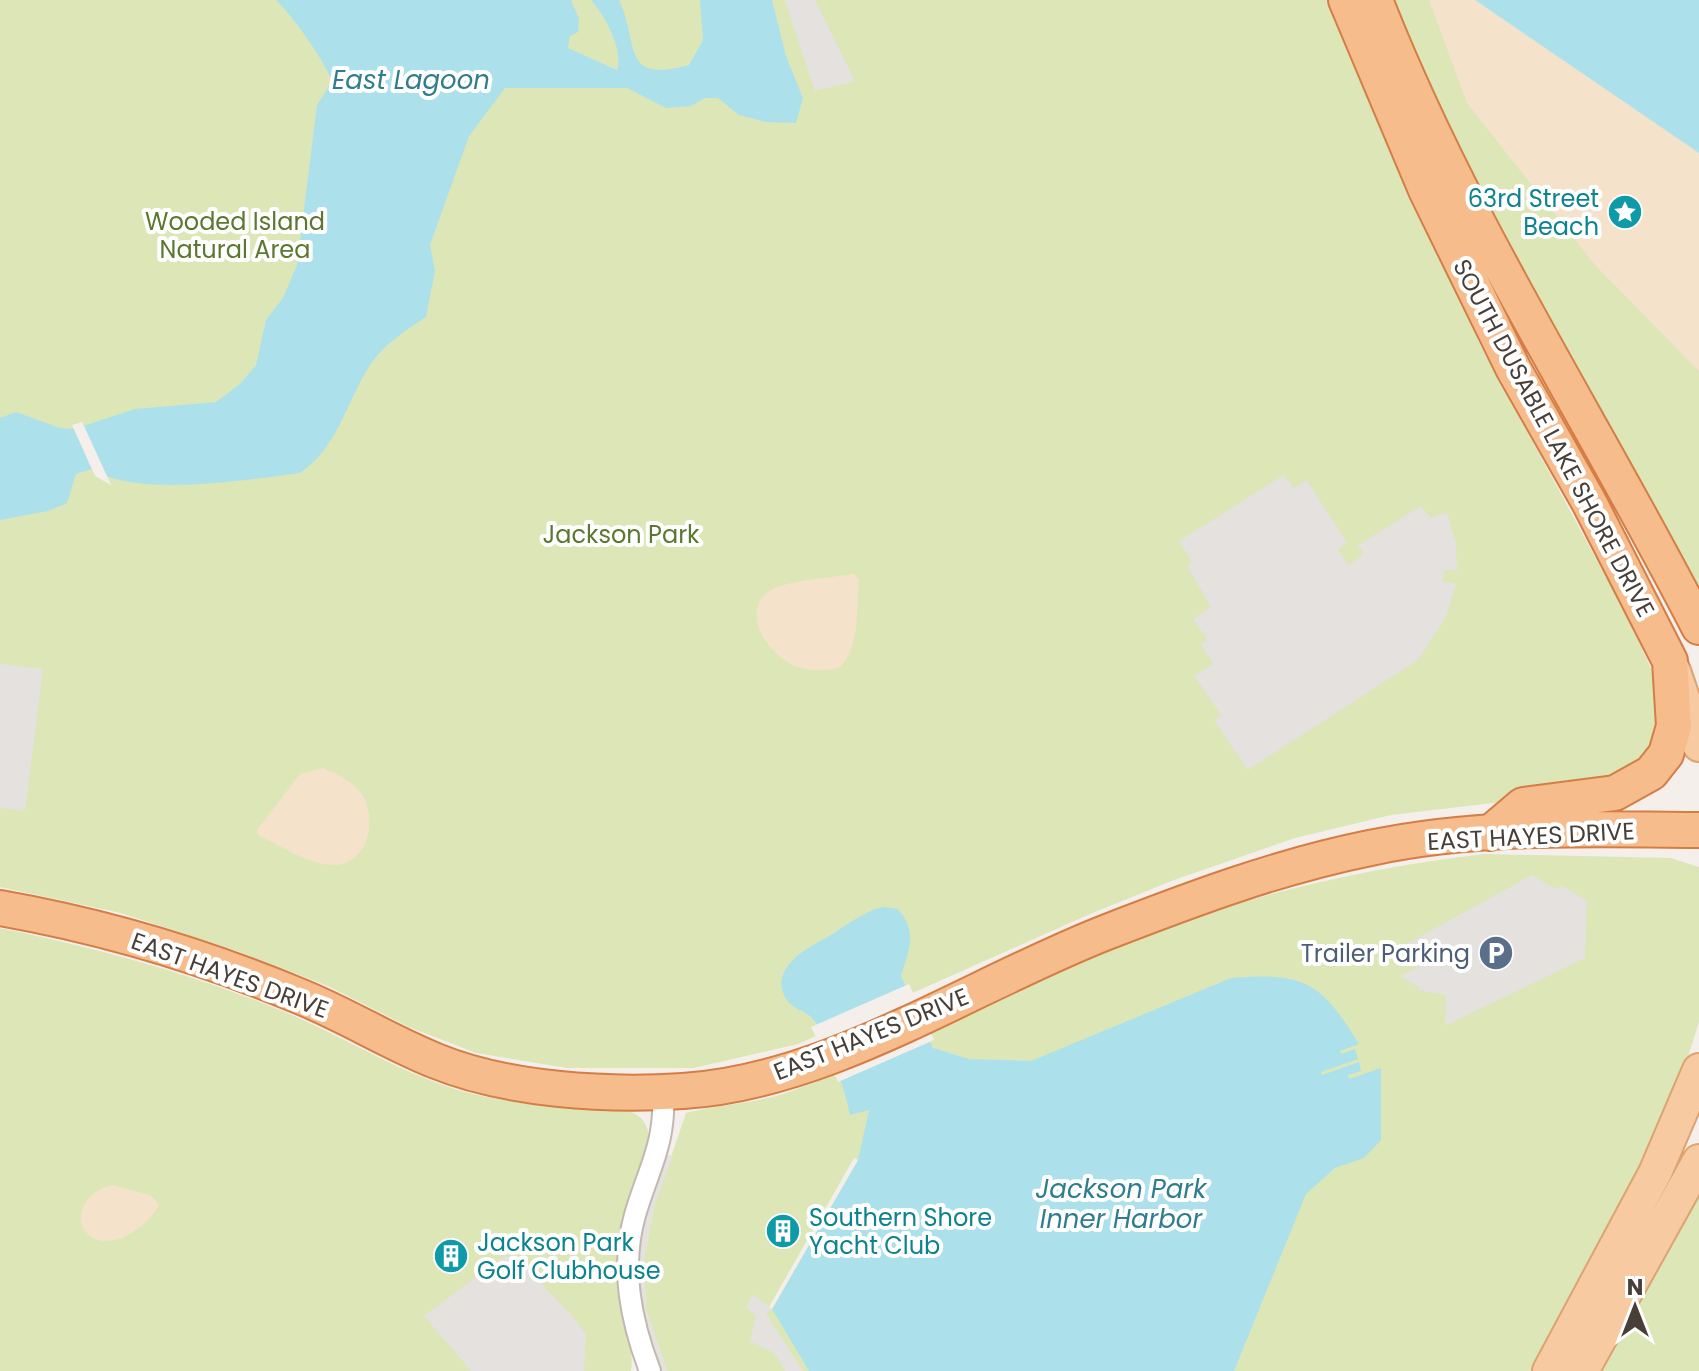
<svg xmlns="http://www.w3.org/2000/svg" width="1699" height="1371" viewBox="0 0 1699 1371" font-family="Poppins,sans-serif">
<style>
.green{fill:#dce6b7}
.sand{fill:#f5e2ca}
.parking{fill:#e4e1df}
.water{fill:#ace1ec}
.pier{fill:#f4efeb}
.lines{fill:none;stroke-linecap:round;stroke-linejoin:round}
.minor-casing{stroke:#c3b8b1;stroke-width:24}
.primary-casing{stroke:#dda371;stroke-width:36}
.trunk-casing{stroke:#d47e46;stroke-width:38}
.minor{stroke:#fff;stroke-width:20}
.primary{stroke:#f8caa1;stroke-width:32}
.trunk{stroke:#f6bc8c;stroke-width:34}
.labels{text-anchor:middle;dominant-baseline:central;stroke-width:8;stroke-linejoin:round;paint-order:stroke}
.culture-label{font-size:24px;fill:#0d838f;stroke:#fff;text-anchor:start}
.park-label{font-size:24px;fill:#5c772f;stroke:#fff}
.street-label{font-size:24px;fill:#483f39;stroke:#fff}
.service-label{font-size:24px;fill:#4e5e75;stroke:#fff;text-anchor:end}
.water-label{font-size:26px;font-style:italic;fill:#307d8f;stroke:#fff}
</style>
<rect width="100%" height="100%" fill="#f4efeb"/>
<!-- green -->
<path class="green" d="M0 0H1331L1480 345 1626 614 1653 673 1666 716 1640 774 1518 800 1391 815 1295 838 1174 880 1090 914 798 1044 694 1068H567L476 1053 409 1027 328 986 237 951 121 913 0 887Z
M1394 0H1475L1699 153V593L1514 264 1429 85Z
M1484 854 1671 858 1699 867V1022L1671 1111 1535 1371H667L646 1309 644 1258 654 1207 686 1113C719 1104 753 1104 786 1093 914 1047 1033 978 1160 930 1263 891 1374 867 1484 854Z
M0 928C100 949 198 975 292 1015 349 1040 404 1075 465 1092 518 1106 573 1108 628 1111 674 1125 630 1191 623 1219 616 1244 614 1274 619 1299 623 1322 635 1348 631 1371H0Z
M1699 1191V1371H1594Z"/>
<!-- sand -->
<path class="sand" d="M1429 0H1475L1699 153V371L1595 265 1467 103Z
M854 574 859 580C856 608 861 648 839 668 826 670 814 672 801 668 773 661 738 616 768 592 780 581 835 577 854 574Z
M323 768C337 774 351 780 360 792 379 816 369 865 334 865 309 865 281 846 258 835L257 830 300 774Z
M113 1185 152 1196 159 1205C154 1215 143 1226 133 1232 80 1265 58 1198 113 1185Z"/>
<!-- parking -->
<path class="parking" d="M785 0H815L855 81 815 91Z
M1284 475 1294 488 1307 480 1347 543 1338 550 1349 565 1364 554 1358 545 1421 506 1431 518 1447 512 1456 544 1457 570H1444L1443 581 1456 584 1446 617 1418 660 1248 770 1214 720 1221 715 1194 676 1213 664 1201 644 1207 639 1193 619 1211 607 1187 566 1192 562 1179 541Z
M0 664 43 669 25 811 0 808Z
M1532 875 1556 889 1562 885 1587 901 1585 958 1445 1026 1446 995 1417 990 1420 988 1400 976 1422 964 1399 948Z
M667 1155 673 1156 654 1207 644 1258 646 1309 667 1371H659L638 1297V1242L651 1196Z
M504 1256H514L568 1311 586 1334 584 1371H471L424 1316Z
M753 1294 772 1309 766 1314 803 1371H785L774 1353 750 1341 756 1316 746 1307Z"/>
<!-- water -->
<path class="water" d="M276 0H571L579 19 578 32 570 36 568 48 617 70C624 50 605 16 591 0H619C640 43 619 84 689 65L703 40 700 0H772L786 56 803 98 796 123 766 122 739 115 718 98H705L691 106 666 108 627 88H505L469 136 430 245 435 271 426 317C405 331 384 344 370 365 346 403 338 447 300 473 246 480 136 498 92 469L76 474 67 503 48 511 0 520V418L16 412 60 428 74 429 135 409 216 402 240 384 256 365 266 320 283 298 297 265 317 105 332 82C326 62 291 14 276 0Z
M1475 0H1699V153Z
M883 907 898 909C918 933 909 949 901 976L933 1048 969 1059 1031 1061 1231 978C1305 972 1321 982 1359 1044L1340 1051 1341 1054 1355 1049 1358 1059 1321 1072 1322 1075 1359 1062 1361 1071 1348 1075 1349 1079 1381 1068V1140L1364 1158 1335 1168 1306 1194 1234 1371H809L772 1309 858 1160 869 1110 850 1115C846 1093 827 1033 811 1017 804 1010 792 1009 786 999 769 970 803 950 824 939 844 928 861 912 883 907Z"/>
<!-- pier -->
<path class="pier" d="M82 422 84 426 111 485 95 476 72 425Z
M909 984 934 1040 838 1082 811 1027Z
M854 1158 858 1160 772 1309 769 1307Z"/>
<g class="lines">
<!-- minor casing -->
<g class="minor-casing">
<path id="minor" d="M650 1371C631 1321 620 1268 635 1215 649 1167 666 1144 663 1091"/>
</g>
<!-- primary casing -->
<g class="primary-casing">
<path id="primary" d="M1674 671 1699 745
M1549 1371 1655 1173 1699 1070
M1582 1371 1699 1161"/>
</g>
<!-- trunk casing -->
<g class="trunk-casing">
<path id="trunk" d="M1346 0 1426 190 1513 368 1590 504 1670 661 1674 726 1666 754 1651 773 1615 793 1523 805 1490 833
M1375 0C1461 220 1591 417 1699 627
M0 908C102 926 203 956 299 996 346 1015 389 1042 436 1061 507 1090 606 1096 683 1091 829 1082 971 985 1107 932 1192 899 1280 866 1370 848 1477 825 1590 829 1699 830"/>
</g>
<!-- minor -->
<use href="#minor" class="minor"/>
<!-- primary -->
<use href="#primary" class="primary"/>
<!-- trunk -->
<use href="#trunk" class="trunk"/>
</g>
<!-- icons -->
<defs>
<g id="sight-disc" transform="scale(1.8)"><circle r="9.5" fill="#0f9aa8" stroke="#fff"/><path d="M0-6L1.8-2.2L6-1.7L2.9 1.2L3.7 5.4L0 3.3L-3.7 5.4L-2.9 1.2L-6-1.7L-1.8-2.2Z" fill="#fff"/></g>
<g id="parking-disc" transform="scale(1.8)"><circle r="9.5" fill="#5c6f8a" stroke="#fff"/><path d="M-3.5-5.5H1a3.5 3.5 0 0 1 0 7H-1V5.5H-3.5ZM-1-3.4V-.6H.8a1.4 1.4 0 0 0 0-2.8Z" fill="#fff"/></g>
<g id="building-disc" transform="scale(1.8)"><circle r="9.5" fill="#0f9aa8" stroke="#fff"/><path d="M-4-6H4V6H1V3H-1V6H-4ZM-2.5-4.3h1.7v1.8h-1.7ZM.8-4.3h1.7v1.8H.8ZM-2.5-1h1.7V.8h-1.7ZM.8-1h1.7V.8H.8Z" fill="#fff"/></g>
</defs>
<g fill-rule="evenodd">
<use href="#sight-disc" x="1625" y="212"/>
<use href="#parking-disc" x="1496" y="953"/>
<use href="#building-disc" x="783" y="1231"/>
<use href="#building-disc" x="451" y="1256"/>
</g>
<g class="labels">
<!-- culture labels -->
<g class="culture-label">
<text x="1599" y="198" text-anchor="end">63rd Street<tspan x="1599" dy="28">Beach</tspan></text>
<text x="809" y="1217">Southern Shore<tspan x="809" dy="28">Yacht Club</tspan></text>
<text x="477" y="1242">Jackson Park<tspan x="477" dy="28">Golf Clubhouse</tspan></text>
</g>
<!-- park labels -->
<g class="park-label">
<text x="235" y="221">Wooded Island<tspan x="235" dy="28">Natural Area</tspan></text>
<text x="621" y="534">Jackson Park</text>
</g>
<!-- street labels -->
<g class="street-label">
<text transform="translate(1554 438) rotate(62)">SOUTH DUSABLE LAKE SHORE DRIVE</text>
<text transform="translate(1531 836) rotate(-3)">EAST HAYES DRIVE</text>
<text transform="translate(230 975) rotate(20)">EAST HAYES DRIVE</text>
<text transform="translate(871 1034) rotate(-22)">EAST HAYES DRIVE</text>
</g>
<!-- service labels -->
<g class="service-label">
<text x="1470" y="953">Trailer Parking</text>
</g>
<!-- water labels -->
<g class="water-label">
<text x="411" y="80">East Lagoon</text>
<text x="1121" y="1189">Jackson Park<tspan x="1121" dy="30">Inner Harbor</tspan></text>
</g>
</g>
<!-- north arrow -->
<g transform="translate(1635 1307)" stroke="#ffffff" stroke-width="6" paint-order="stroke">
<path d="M0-6L14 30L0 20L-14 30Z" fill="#483f39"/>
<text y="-12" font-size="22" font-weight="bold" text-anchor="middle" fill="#483f39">N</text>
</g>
</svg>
